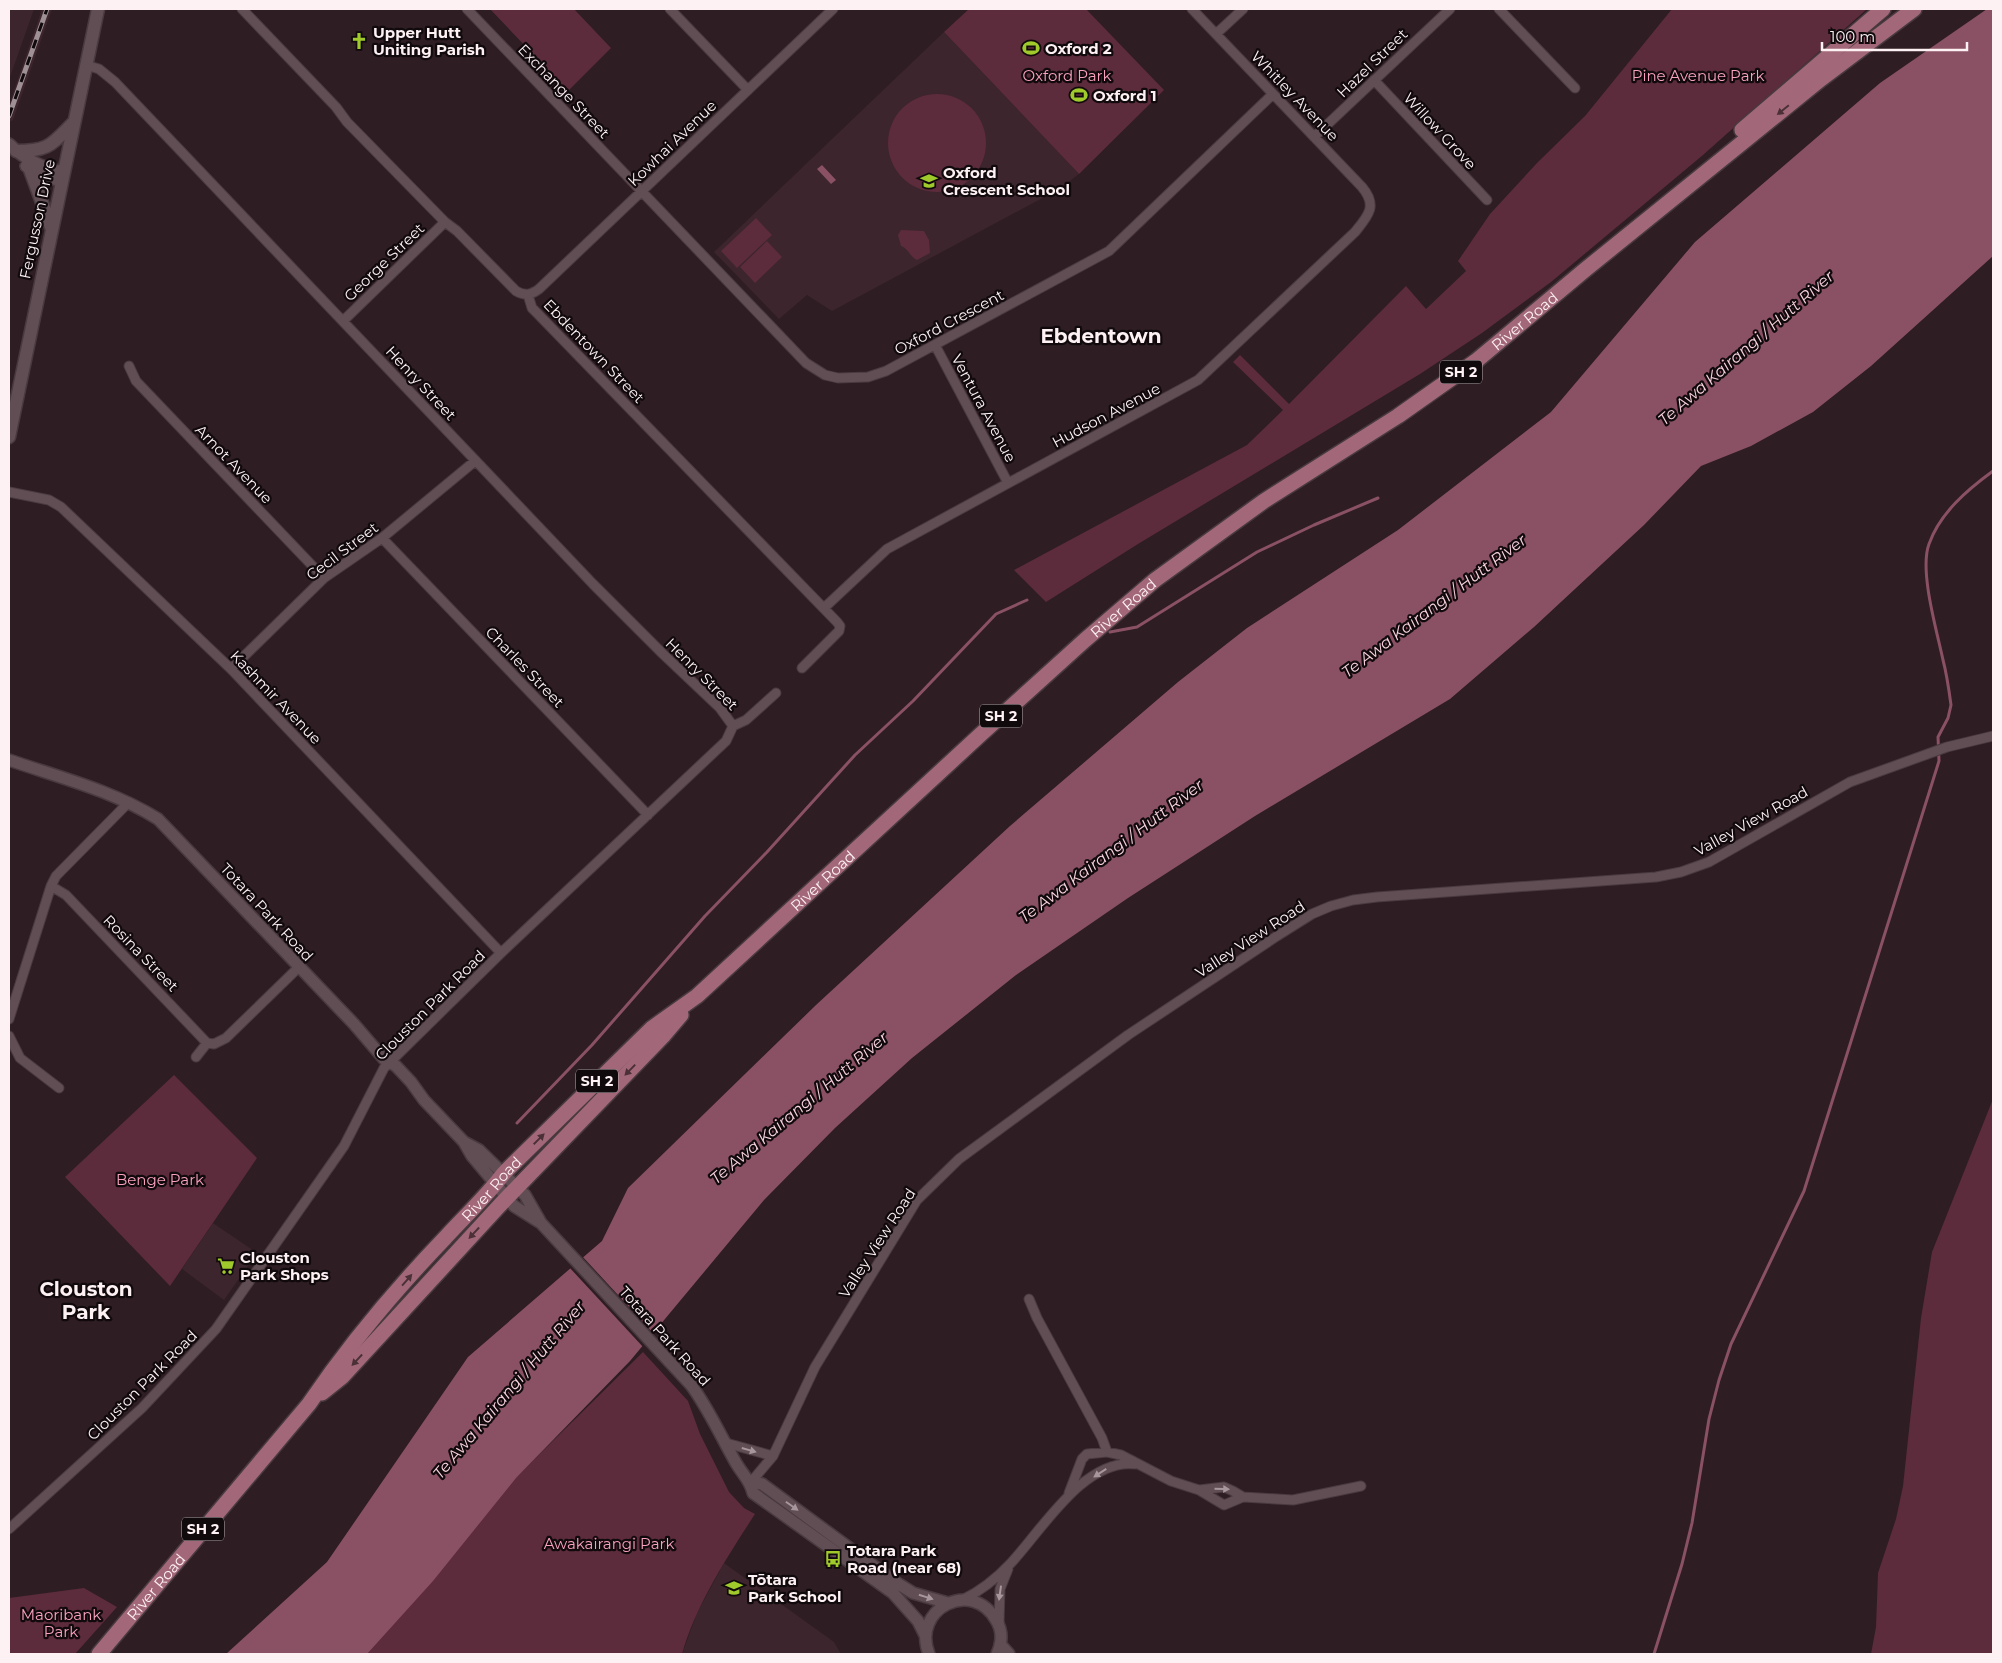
<svg xmlns="http://www.w3.org/2000/svg" width="2002" height="1663" viewBox="0 0 2002 1663" font-family="Montserrat,sans-serif">
<style>
.built{fill:#3c252c}
.green{fill:#5c2b3c}
.water{fill:#8a5164}
.pier{fill:#2e1d23}
.lines{fill:none;stroke-linecap:round;stroke-linejoin:round}
.stream{stroke:#8a5164;stroke-width:3}
.minor-casing{stroke:#493a3f;stroke-width:11}
.tertiary-casing{stroke:#493a3f;stroke-width:14}
.secondary-casing{stroke:#493a3f;stroke-width:15}
.trunk-casing{stroke:#493a3f;stroke-width:18}
.minor{stroke:#614e54;stroke-width:9}
.tertiary{stroke:#614e54;stroke-width:11}
.secondary{stroke:#614e54;stroke-width:12}
.trunk{stroke:#a2687a;stroke-width:15}
.rail-casing{stroke:#9e9094;stroke-width:5}
.rail{stroke:#110a0c;stroke-width:3;stroke-dasharray:9;stroke-linecap:butt}
.oneway{fill:#4b3038}
.oneway2{fill:#a7979c}
.labels{text-anchor:middle;dominant-baseline:central;stroke-width:4.5;stroke-linejoin:round;paint-order:stroke}
.shield{fill:#110a0c;stroke:#b6acae;stroke-width:1}
.shield-label{font-size:14px;font-weight:bold;fill:#fdf1f4}
.poi-label{font-size:15px;font-weight:bold;fill:#fdf1f4;stroke:#110a0c;text-anchor:start}
.street-label{font-size:15px;fill:#fdf1f4;stroke:#110a0c}
.park-label{font-size:15px;fill:#faa1be;stroke:#110a0c}
.water-label{font-size:16px;font-style:italic;fill:#fbd5e0;stroke:#110a0c}
.district-label{font-size:20px;font-weight:bold;fill:#fdf1f4;stroke:#110a0c}
</style>
<rect width="100%" height="100%" fill="#2e1d23"/>
<!-- built -->
<path class="built" d="M9 9H34L9 80Z
M42 9H52L13 120 10 122 9 105Z
M944 32 1079 174 1061 188 832 311 807 295 779 319 714 252Z
M213 1223 257 1253 224 1300 182 1269Z
M724 1563 834 1642 841 1654H682L697 1613Z"/>
<!-- green -->
<path class="green" d="M490 9H574L611 48 568 91Z
M969 9H1086L1164 90 1079 174 944 32Z
M1672 9H1867L1703 155 1551 282 1482 333 1420 374 1138 544 1046 602 1014 570 1247 445 1283 410 1233 362 1240 355 1289 404 1406 286 1426 309 1466 271 1458 261 1490 214 1537 163 1585 116Z
M888 143a49 49 0 1 1 98 0a49 49 0 1 1-98 0Z
M756 218 772 235 737 268 721 251Z
M901 230 924 231 929 240 930 253 917 260C910 257 909 249 901 246L898 235Z
M767 241 782 257 755 283 740 267Z
M174 1075 257 1158 170 1286 65 1177Z
M1993 1099V1654H1871L1876 1627 1878 1573 1896 1519 1903 1486 1921 1318 1932 1252Z
M643 1352 688 1401 700 1434 729 1492 744 1508 755 1514C726 1559 697 1603 682 1654H359L498 1495Z
M84 1588 117 1607 75 1654H9V1598Z"/>
<!-- water -->
<path class="water" d="M1987 9H1993V256L1871 366 1813 412 1751 446 1701 466 1644 525 1534 627 1450 699 1255 816 1128 898 1016 975 912 1058 835 1128 764 1200 630 1361 516 1478 433 1581 367 1654H226L327 1562 468 1357 602 1241 628 1188 816 1005 1010 826 1178 682 1247 628 1398 530 1551 412 1695 242 1880 83Z
M822 165 836 180 831 184 817 169Z"/>
<!-- pier -->
<path class="pier" d="M582 1256 655 1335 644 1348 569 1267Z"/>
<g class="lines">
<!-- stream -->
<path class="stream" d="M1110 632 1137 627 1257 552 1314 525 1378 498
M517 1123 592 1045 705 916 767 852 855 755 913 701 996 614 1027 600
M1654 1654 1682 1564 1692 1523 1709 1419 1719 1380 1731 1344 1804 1191 1939 761 1938 737 1948 718 1951 705C1949 690 1947 675 1943 660 1937 631 1919 571 1929 544 1940 513 1967 490 1993 471"/>
<!-- minor casing -->
<g class="minor-casing">
<path id="minor" d="M242 9 336 107 347 122 445 222 457 231 516 291C525 296 531 295 539 289L833 9
M467 9 806 363 825 375 838 378 868 377 886 371 1109 251 1273 94
M670 9 748 90
M1499 9 1575 88
M1216 34 1243 9
M86 65 99 69 115 82 593 584 663 654 720 708 733 726
M1374 80 1487 200
M1314 137 1450 9
M528 295 532 308 537 313 837 622 840 626 839 631 802 668
M343 321 445 222
M935 345 1008 483
M129 366 136 381 324 578
M9 492 49 500 61 507 231 669 501 953
M382 538 648 815
M824 608 887 549 1198 380 1355 232C1368 216 1378 206 1362 187L1192 9
M231 669 324 578 382 538 475 461
M51 886 66 895 207 1043
M9 1019 51 886 56 876 129 802
M9 1036 20 1058 59 1088
M196 1057 207 1043 214 1044 226 1038 299 967
M1029 1299 1037 1318 1102 1438 1107 1452
M726 1443 773 1456
M751 1482 773 1456 815 1367 917 1200 959 1159 1128 1035 1277 936 1312 914 1331 906 1353 900 1377 897 1656 877 1681 872 1709 862 1850 782 1947 747 1993 736
M1199 1490 1224 1487 1233 1491 1243 1497 1293 1500 1361 1486
M1069 1493 1082 1459 1087 1454 1107 1452 1121 1455 1171 1481 1199 1490 1224 1505 1243 1497
M9 1529 142 1408 216 1329 344 1146 384 1068 501 953 726 741 733 726 746 720 776 693
M962 1600C981 1591 996 1579 1011 1563 1042 1530 1084 1458 1135 1464
M999 1624 1000 1589 1008 1569"/>
</g>
<!-- tertiary casing -->
<g class="tertiary-casing">
<path id="tertiary" d="M9 144C24 159 42 168 63 172
M26 166 38 175 61 181
M9 760C61 778 111 790 158 819L354 1024 384 1059 396 1066 411 1082 424 1100 464 1142 472 1156 514 1206 541 1223
M464 1142 479 1150 525 1195 541 1223 691 1385C709 1409 721 1437 736 1463 743 1475 750 1480 753 1493L893 1593 918 1621 925 1635
M751 1482 762 1484 897 1583 913 1593 948 1603
M1000 1644 1009 1654
M929 1654C911 1609 972 1578 996 1620 1003 1631 1002 1643 997 1654"/>
</g>
<!-- secondary casing -->
<g class="secondary-casing">
<path id="secondary" d="M16 151C49 151 51 145 73 123
M30 170 51 227
M9 437 98 9"/>
</g>
<!-- trunk casing -->
<g class="trunk-casing">
<g id="trunk">
<path d="M1742 130 1883 9"/>
<path d="M322 1393 342 1377 500 1205 664 1035 681 1015"/>
<path id="s1" d="M99 1654 309 1404C349 1345 396 1289 445 1238 465 1216 486 1197 504 1173L652 1028 697 996 980 735 1085 640 1155 580 1264 501 1398 416 1476 361 1586 269 1821 79 1914 9"/>
</g>
</g>
<!-- minor -->
<use href="#minor" class="minor"/>
<!-- tertiary -->
<use href="#tertiary" class="tertiary"/>
<!-- secondary -->
<use href="#secondary" class="secondary"/>
<!-- trunk -->
<use href="#trunk" class="trunk"/>
<!-- rail casing -->
<g class="rail-casing">
<path id="rail" d="M9 116 47 9"/>
</g>
<!-- rail -->
<use href="#rail" class="rail"/>
</g>
<!-- one-way arrows -->
<defs><path id="oneway-solid" d="M-6-.8H1V-3.2L6.5 0L1 3.2V.8H-6Z" transform="scale(1.25)"/></defs>
<g class="oneway">
<use href="#oneway-solid" transform="translate(1783 110) rotate(141)"/>
<use href="#oneway-solid" transform="translate(630 1070) rotate(134)"/>
<use href="#oneway-solid" transform="translate(539 1139) rotate(-45)"/>
<use href="#oneway-solid" transform="translate(474 1233) rotate(133)"/>
<use href="#oneway-solid" transform="translate(407 1280) rotate(-49)"/>
<use href="#oneway-solid" transform="translate(357 1360) rotate(133)"/>
</g>
<g class="oneway2">
<use href="#oneway-solid" transform="translate(749 1450) rotate(16)"/>
<use href="#oneway-solid" transform="translate(1100 1473) rotate(147)"/>
<use href="#oneway-solid" transform="translate(1222 1489) rotate(2)"/>
<use href="#oneway-solid" transform="translate(792 1506) rotate(35)"/>
<use href="#oneway-solid" transform="translate(1000 1593) rotate(98)"/>
<use href="#oneway-solid" transform="translate(926 1597) rotate(18)"/>
</g>
<!-- icons -->
<defs>
<g id="church-bare" transform="scale(1.35)"><path d="M-1.2-6h2.4v3.5h3.3v2.4h-3.3V6h-2.4V-.1h-3.3v-2.4h3.3Z" fill="#a0c92b" stroke="#110a0c" stroke-width="2.5" paint-order="stroke"/></g>
<g id="stadium-bare" transform="scale(1.35)"><path d="M0-5a6.5 5 0 1 0 0 10a6.5 5 0 1 0 0-10ZM-3.5-1.8h7v3.6h-7Z" fill="#a0c92b" stroke="#110a0c" stroke-width="2.5" paint-order="stroke"/></g>
<g id="school-bare" transform="scale(1.35)"><path d="M0-5L7-2L0 1L-7-2ZM-4 1L0 2.5L4 1V4Q0 6-4 4Z" fill="#a0c92b" stroke="#110a0c" stroke-width="2.5" paint-order="stroke"/></g>
<g id="supermarket-bare" transform="scale(1.35)"><path d="M-6-5.5h2.5l.6 2H6L4.5 2H-2.5L-4.4-4H-6ZM-1.5 3.2a1.3 1.3 0 1 0 .1 0ZM3 3.2a1.3 1.3 0 1 0 .1 0Z" fill="#a0c92b" stroke="#110a0c" stroke-width="2.5" paint-order="stroke"/></g>
<g id="bus-bare" transform="scale(1.35)"><path d="M-5-6H5V4H4V6H2V4H-2V6H-4V4H-5ZM-3.5-4V0h7V-4ZM-3.5 1.2v1.5H-2V1.2ZM2 1.2v1.5H3.5V1.2Z" fill="#a0c92b" stroke="#110a0c" stroke-width="2.5" paint-order="stroke"/></g>
</defs>
<g fill-rule="evenodd">
<use href="#church-bare" x="359" y="41"/>
<use href="#stadium-bare" x="1031" y="48"/>
<use href="#stadium-bare" x="1079" y="95"/>
<use href="#school-bare" x="929" y="181"/>
<use href="#supermarket-bare" x="226" y="1266"/>
<use href="#bus-bare" x="833" y="1559"/>
<use href="#school-bare" x="734" y="1588"/>
</g>
<g class="labels">
<!-- shield labels -->
<g class="shield">
<rect x="1440" y="360.5" width="42" height="23" rx="4"/>
<rect x="980" y="704.5" width="42" height="23" rx="4"/>
<rect x="576" y="1069.5" width="42" height="23" rx="4"/>
<rect x="182" y="1517.5" width="42" height="23" rx="4"/>
</g>
<g class="shield-label">
<text x="1461" y="372">SH 2</text>
<text x="1001" y="716">SH 2</text>
<text x="597" y="1081">SH 2</text>
<text x="203" y="1529">SH 2</text>
</g>
<!-- poi labels -->
<g class="poi-label">
<text x="373" y="32">Upper Hutt<tspan x="373" dy="17">Uniting Parish</tspan></text>
<text x="1045" y="48">Oxford 2</text>
<text x="1093" y="95">Oxford 1</text>
<text x="943" y="172">Oxford<tspan x="943" dy="17">Crescent School</tspan></text>
<text x="240" y="1257">Clouston<tspan x="240" dy="17">Park Shops</tspan></text>
<text x="847" y="1550">Totara Park<tspan x="847" dy="17">Road (near 68)</tspan></text>
<text x="748" y="1579">Tōtara<tspan x="748" dy="17">Park School</tspan></text>
</g>
<!-- street labels -->
<g class="street-label">
<text transform="translate(1372 63) rotate(-44)">Hazel Street</text>
<text transform="translate(564 91) rotate(46)">Exchange Street</text>
<text transform="translate(1295 96) rotate(46)">Whitley Avenue</text>
<text transform="translate(1440 131) rotate(47)">Willow Grove</text>
<text transform="translate(672 143) rotate(-44)">Kowhai Avenue</text>
<text transform="translate(37 219) rotate(-78)">Fergusson Drive</text>
<text transform="translate(384 262) rotate(-44)">George Street</text>
<text stroke="none"><textPath href="#s1" startOffset="1962">River Road</textPath></text>
<text transform="translate(949 322) rotate(-28)">Oxford Crescent</text>
<text transform="translate(594 351) rotate(46)">Ebdentown Street</text>
<text transform="translate(421 383) rotate(47)">Henry Street</text>
<text transform="translate(984 408) rotate(62)">Ventura Avenue</text>
<text transform="translate(1106 415) rotate(-28)">Hudson Avenue</text>
<text transform="translate(234 464) rotate(46)">Arnot Avenue</text>
<text transform="translate(342 551) rotate(-37)">Cecil Street</text>
<text stroke="none"><textPath href="#s1" startOffset="1468">River Road</textPath></text>
<text transform="translate(525 667) rotate(46)">Charles Street</text>
<text transform="translate(702 674) rotate(45)">Henry Street</text>
<text transform="translate(276 697) rotate(46)">Kashmir Avenue</text>
<text transform="translate(1751 821) rotate(-29)">Valley View Road</text>
<text stroke="none"><textPath href="#s1" startOffset="1062">River Road</textPath></text>
<text transform="translate(267 912) rotate(47)">Totara Park Road</text>
<text transform="translate(1250 939) rotate(-33)">Valley View Road</text>
<text transform="translate(141 953) rotate(46)">Rosina Street</text>
<text transform="translate(430 1005) rotate(-45)">Clouston Park Road</text>
<text stroke="none"><textPath href="#s1" startOffset="609">River Road</textPath></text>
<text transform="translate(877 1243) rotate(-57)">Valley View Road</text>
<text transform="translate(665 1336) rotate(48)">Totara Park Road</text>
<text transform="translate(142 1385) rotate(-45)">Clouston Park Road</text>
<text stroke="none"><textPath href="#s1" startOffset="88">River Road</textPath></text>
</g>
<!-- park labels -->
<g class="park-label">
<text x="1067" y="75">Oxford Park</text>
<text x="1698" y="75">Pine Avenue Park</text>
<text x="160" y="1179">Benge Park</text>
<text x="609" y="1543">Awakairangi Park</text>
<text x="61" y="1614">Maoribank<tspan x="61" dy="17">Park</tspan></text>
</g>
<!-- water labels -->
<g class="water-label">
<text transform="translate(1746 348) rotate(-41)">Te Awa Kairangi / Hutt River</text>
<text transform="translate(1434 606) rotate(-37)">Te Awa Kairangi / Hutt River</text>
<text transform="translate(1111 851) rotate(-37)">Te Awa Kairangi / Hutt River</text>
<text transform="translate(799 1108) rotate(-40)">Te Awa Kairangi / Hutt River</text>
<text transform="translate(509 1390) rotate(-50)">Te Awa Kairangi / Hutt River</text>
</g>
<!-- district labels -->
<g class="district-label">
<text x="1101" y="336">Ebdentown</text>
<text x="86" y="1289">Clouston<tspan x="86" dy="23">Park</tspan></text>
</g>
</g>
<!-- border -->
<rect width="2002" height="1663" fill="none" stroke="#fdf1f4" stroke-width="20"/>
<!-- scale -->
<path d="M1822 42v8h145v-8" fill="none" stroke="#fdf1f4" stroke-width="2.5"/>
<text x="1830" y="42" font-size="15" fill="#fdf1f4" stroke="#110a0c" stroke-width="4" paint-order="stroke">100 m</text>
</svg>
